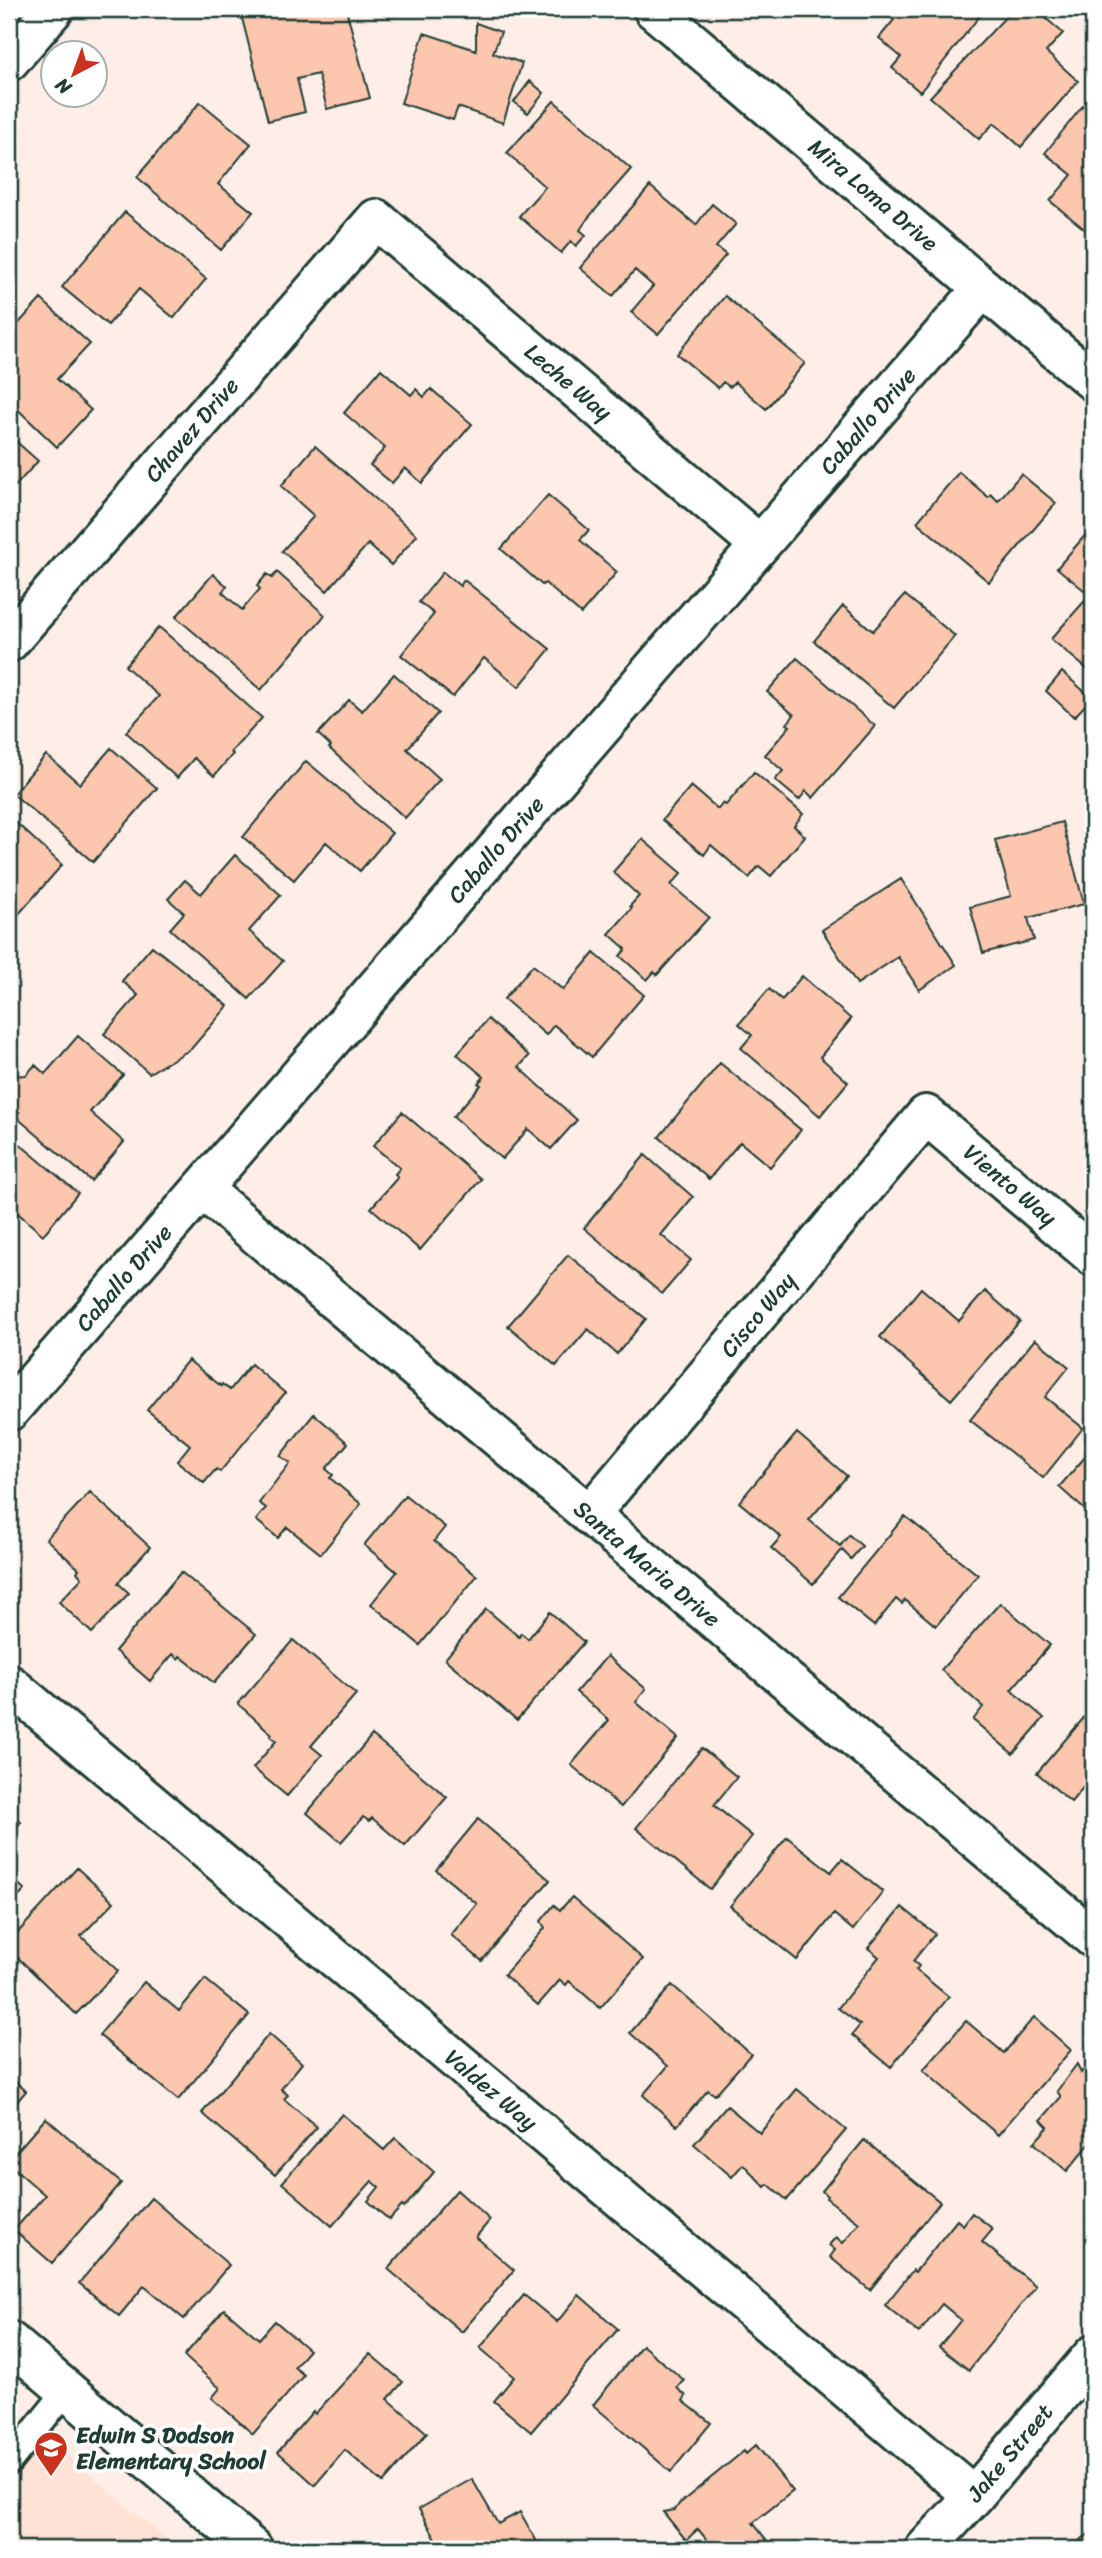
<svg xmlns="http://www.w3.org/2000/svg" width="1102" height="2558" viewBox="0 0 1102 2558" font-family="Sriracha,sans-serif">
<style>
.built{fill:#fee2d6}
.building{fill:#fdc6af;stroke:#1f3d34;stroke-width:2}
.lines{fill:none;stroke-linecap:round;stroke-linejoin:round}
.service-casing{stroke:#1f3d34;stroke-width:30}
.minor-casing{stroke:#1f3d34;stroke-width:44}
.tertiary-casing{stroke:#1f3d34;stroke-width:44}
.primary-casing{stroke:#1f3d34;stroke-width:44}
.service{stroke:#fff;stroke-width:24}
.minor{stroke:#fff;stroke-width:38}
.tertiary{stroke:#fff;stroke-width:38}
.primary{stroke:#fff;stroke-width:38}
.labels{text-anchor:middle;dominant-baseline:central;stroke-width:7;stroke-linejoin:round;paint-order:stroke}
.street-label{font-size:23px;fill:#1f3d34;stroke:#fff}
.poi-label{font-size:23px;font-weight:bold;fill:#1f3d34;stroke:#fff;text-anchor:start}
</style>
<rect width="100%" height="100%" fill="#feeee7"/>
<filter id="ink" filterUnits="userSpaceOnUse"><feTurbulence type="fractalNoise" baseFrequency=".0143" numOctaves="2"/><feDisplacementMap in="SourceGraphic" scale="14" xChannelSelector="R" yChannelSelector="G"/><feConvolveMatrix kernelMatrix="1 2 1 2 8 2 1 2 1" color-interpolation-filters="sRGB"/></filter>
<g filter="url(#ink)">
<!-- built -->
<path class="built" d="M9 2406 178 2549H9Z"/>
<!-- building -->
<path class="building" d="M263 9H346L370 98 327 109 318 74 297 79 305 112 268 121 241 14Z
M879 9H985L920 92 892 68 901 57 879 38 894 20Z
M1013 9H1035L1063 33 1046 52 1078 81 1021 147 994 123 979 139 930 97Z
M476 23 501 32 493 53 522 63 503 123 458 107 453 120 401 103 424 33 476 50Z
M530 81 544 93 528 113 514 102Z
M1093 93V236L1050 201 1072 175 1045 153Z
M554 101 631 169 588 218 580 230 586 235 576 246 571 241 561 253 519 216 545 187 507 153Z
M200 102 251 144 218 184 253 212 221 250 137 177Z
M650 186 696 225 712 204 736 224 716 247 726 255 658 334 631 312 653 286 635 270 613 296 580 268Z
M125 212 206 279 174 318 139 289 108 325 62 287Z
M725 296 805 363 766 409 735 382 730 387 723 382 718 388 677 354Z
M41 299 90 344 57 379 91 410 57 447 9 401V334Z
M381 369 411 395 416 389 424 397 431 389 472 424 422 483 405 468 392 483 370 465 385 448 344 413Z
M9 435 38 461 9 493Z
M315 446 417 535 391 565 368 544 327 591 282 551 314 516 281 486Z
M959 472 988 497 991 494 998 501 1021 474 1056 503 989 582 917 522Z
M548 495 589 530 580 540 617 572 581 614 545 583 542 585 501 549Z
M1088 532 1093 536V674L1051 639 1090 595 1057 568Z
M277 572 325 615 261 690 176 617 213 574 227 586 222 592 242 610 260 589 257 586 267 574 272 578Z
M443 572 460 586 464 580 550 649 519 687 484 658 453 697 401 655 434 614 419 602Z
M905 595 955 636 894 708 814 641 843 606 873 631Z
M159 627 262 718 231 752 233 754 214 776 194 758 177 778 126 732 159 696 125 666Z
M797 658 875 726 813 798 806 791 799 800 775 780 783 771 765 755 790 726 787 724 794 715 767 692Z
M1062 672 1092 698 1074 717 1046 691Z
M394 674 438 713 407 749 440 779 405 818 329 748 331 746 318 734 349 700 362 711Z
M111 748 157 788 93 862 13 794 46 755 80 784Z
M306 761 392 833 360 871 326 842 294 880 243 837Z
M754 772 803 814 794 826 805 836 771 876 759 866 749 878 711 845 704 855 662 820 691 786 718 809 723 803 726 805Z
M9 816 62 865 9 925Z
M1062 822 1084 904 1028 918 1034 940 983 953 970 907 1011 896 995 840Z
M642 839 682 873 671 885 709 917 657 975 654 972 647 980 620 956 626 949 609 934 632 908 630 906 639 896 613 872Z
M235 855 281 895 249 931 283 961 249 999 170 929 184 913 168 899 185 880 201 894Z
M901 879 956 965 919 990 898 957 857 984 822 930Z
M152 946 228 1006 191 1049 149 1073 104 1034 138 995 122 981Z
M594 953 644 995 592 1057 554 1025 546 1035 504 999 533 965 563 990Z
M802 976 851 1019 820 1057 848 1082 820 1116 741 1048 752 1035 739 1024 769 989 782 1000Z
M488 1019 529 1056 519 1067 577 1120 551 1149 528 1129 502 1159 453 1117 481 1085 478 1083 484 1077 457 1054Z
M78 1036 123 1075 90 1112 124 1142 91 1181 15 1116 19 1112 9 1109V1076L26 1075 35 1065 45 1074Z
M720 1063 801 1130 770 1167 740 1142 709 1179 659 1137Z
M402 1112 481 1179 420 1250 371 1208 398 1177 395 1174 400 1168 373 1146Z
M9 1135 78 1193 43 1235 13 1209 9 1214Z
M645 1155 693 1197 661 1235 691 1260 662 1294 584 1228Z
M568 1255 646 1319 617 1354 588 1329 556 1366 508 1326Z
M921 1288 959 1321 985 1291 1020 1321 951 1400 880 1337Z
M1035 1339 1069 1367 1045 1397 1083 1428 1043 1478 970 1420Z
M188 1360 221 1386 222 1384 230 1390 251 1364 285 1393 220 1472 216 1469 204 1483 177 1461 190 1445 147 1410Z
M314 1414 348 1443 326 1469 333 1475 330 1478 361 1504 321 1554 287 1527 278 1538 256 1520 266 1508 259 1503 290 1463 280 1456Z
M797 1433 847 1476 809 1520 840 1546 849 1535 862 1546 851 1559 842 1550 813 1584 771 1548 781 1537 739 1502Z
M1093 1448V1517L1059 1487Z
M90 1492 150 1547 118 1583 129 1593 92 1633 59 1602 82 1578 77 1572 79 1569 46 1539Z
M405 1495 445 1527 434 1541 477 1576 420 1645 371 1604 397 1572 364 1545Z
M905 1516 978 1575 936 1626 905 1600 902 1604 896 1599 874 1626 838 1597Z
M181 1572 256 1634 214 1683 180 1656 178 1659 173 1654 150 1681 115 1651Z
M1000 1603 1050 1645 1011 1690 1044 1718 1013 1754 973 1720 983 1707 941 1670Z
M486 1609 519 1637 521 1633 528 1639 550 1612 584 1642 517 1720 445 1659Z
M293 1640 356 1694 311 1746 322 1755 287 1796 253 1768 276 1741 270 1736 272 1734 238 1704Z
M607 1656 646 1689 636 1702 678 1738 621 1807 571 1765 609 1720 576 1692Z
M1093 1707V1776L1071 1802 1037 1773Z
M372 1735 447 1797 405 1846 372 1818 369 1821 363 1817 341 1842 307 1813Z
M702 1748 737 1777 714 1805 752 1836 710 1889 636 1828Z
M9 1810 21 1822 9 1835Z
M478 1819 550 1880 482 1961 451 1935 477 1904 436 1870Z
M787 1837 831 1872 842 1859 883 1892 853 1930 834 1914 797 1960 730 1906Z
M77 1868 114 1902 81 1936 118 1971 76 2014 9 1949V1942Z
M9 1875 25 1890 9 1907Z
M572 1897 643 1959 600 2008 569 1981 566 1985 560 1980 538 2005 504 1975 545 1928 541 1921 554 1905 560 1910Z
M902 1907 935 1934 913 1961 919 1966 916 1970 949 1997 891 2067 852 2035 860 2025 838 2008 879 1957 868 1948Z
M205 1979 249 2015 178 2100 99 2035 144 1982 179 2011Z
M672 1985 751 2054 715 2095 708 2090 677 2126 643 2095 668 2066 630 2033Z
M1034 2017 1071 2050 998 2135 923 2070 966 2021 1004 2053Z
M269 2034 302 2063 281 2089 288 2095 284 2099 317 2127 275 2175 202 2113Z
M1077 2064 1081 2073 1088 2064 1093 2069V2140L1067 2171 1034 2143 1048 2127 1041 2120 1061 2097 1057 2091Z
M9 2076 26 2091 9 2111Z
M797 2089 846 2130 787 2200 768 2184 765 2187 743 2164 732 2177 694 2144 727 2106 760 2133Z
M342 2114 384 2150 395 2138 434 2172 404 2208 402 2206 389 2220 368 2201 379 2187 372 2181 332 2226 282 2183Z
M46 2118 121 2183 52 2263 14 2230 45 2195 9 2164V2160Z
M864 2140 940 2202 870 2290 830 2257 835 2250 829 2245 836 2237 843 2243 859 2223 826 2198 827 2196 822 2191Z
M457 2190 490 2220 476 2237 514 2270 462 2332 388 2269Z
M151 2198 229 2265 184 2319 144 2286 119 2316 79 2283Z
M972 2213 993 2229 982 2242 1036 2286 969 2370 939 2347 961 2320 942 2304 919 2333 885 2305 913 2270 915 2272 957 2220 963 2225Z
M524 2295 557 2322 579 2295 618 2329 531 2432 494 2401 514 2377 480 2348Z
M224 2309 259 2339 275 2321 309 2350 294 2367 304 2375 253 2434 212 2398 220 2388 184 2356Z
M642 2345 684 2380 677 2388 686 2396 683 2401 711 2423 671 2472 593 2405Z
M370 2354 403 2382 388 2399 427 2433 383 2483 345 2450 315 2485 278 2452 313 2411 315 2414Z
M756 2445 793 2491 753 2523 774 2549H709L712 2546 698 2529 686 2540 663 2512 675 2510 679 2504 744 2451 746 2454Z
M472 2479 498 2524 520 2512 536 2540 535 2549H442L419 2509Z
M1093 2531V2549H1068Z"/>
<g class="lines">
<!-- service casing -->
<g class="service-casing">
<path id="service" d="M9 2462 67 2390"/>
</g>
<!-- minor casing -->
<g class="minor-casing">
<path id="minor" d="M9 642 376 219 760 545
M202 1189 1093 1938
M9 1411 983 288
M589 1515 926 1115 1093 1256
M9 1684 974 2496
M9 2341 253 2549
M925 2549 974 2496 1093 2355"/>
</g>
<!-- tertiary casing -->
<g class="tertiary-casing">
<path id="tertiary" d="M653 9 1093 381"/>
</g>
<!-- primary casing -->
<g class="primary-casing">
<path id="primary" d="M9 61 54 9"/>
</g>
<!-- service -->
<use href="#service" class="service"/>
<!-- minor -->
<use href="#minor" class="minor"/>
<!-- tertiary -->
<use href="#tertiary" class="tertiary"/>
<!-- primary -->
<use href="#primary" class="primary"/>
</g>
</g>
<!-- icons -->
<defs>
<g id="school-pin" transform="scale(1.75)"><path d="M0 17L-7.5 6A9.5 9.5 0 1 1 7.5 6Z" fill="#c8321e" stroke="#fff"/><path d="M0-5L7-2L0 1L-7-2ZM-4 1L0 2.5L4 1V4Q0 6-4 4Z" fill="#fff"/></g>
</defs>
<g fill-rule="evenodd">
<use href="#school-pin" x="51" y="2448"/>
</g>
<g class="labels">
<!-- street labels -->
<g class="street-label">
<text transform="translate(873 195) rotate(40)">Mira Loma Drive</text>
<text transform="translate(568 382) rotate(40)">Leche Way</text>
<text transform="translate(868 421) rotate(-49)">Caballo Drive</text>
<text transform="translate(192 430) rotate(-49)">Chavez Drive</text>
<text transform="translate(496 850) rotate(-49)">Caballo Drive</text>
<text transform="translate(1010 1185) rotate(40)">Viento Way</text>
<text transform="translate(124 1278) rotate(-49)">Caballo Drive</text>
<text transform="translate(758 1315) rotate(-50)">Cisco Way</text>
<text transform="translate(647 1564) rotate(40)">Santa Maria Drive</text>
<text transform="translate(491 2090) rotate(40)">Valdez Way</text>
<text transform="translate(1010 2453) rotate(-50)">Jake Street</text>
</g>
<!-- poi labels -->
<g class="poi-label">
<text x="76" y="2435">Edwin S Dodson<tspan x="76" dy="26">Elementary School</tspan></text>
</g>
</g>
<!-- margin -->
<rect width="1102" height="2558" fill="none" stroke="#fff" stroke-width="35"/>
<rect x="18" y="18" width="1067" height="2523" fill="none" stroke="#1f3d34" stroke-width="2.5" filter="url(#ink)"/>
<!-- north arrow -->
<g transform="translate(74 74) rotate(221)"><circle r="33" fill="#ffffff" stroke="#a5b1ae" stroke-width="2"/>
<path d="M0-5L12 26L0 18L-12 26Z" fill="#c8321e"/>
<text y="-10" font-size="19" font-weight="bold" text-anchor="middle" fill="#1f3d34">N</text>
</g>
</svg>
